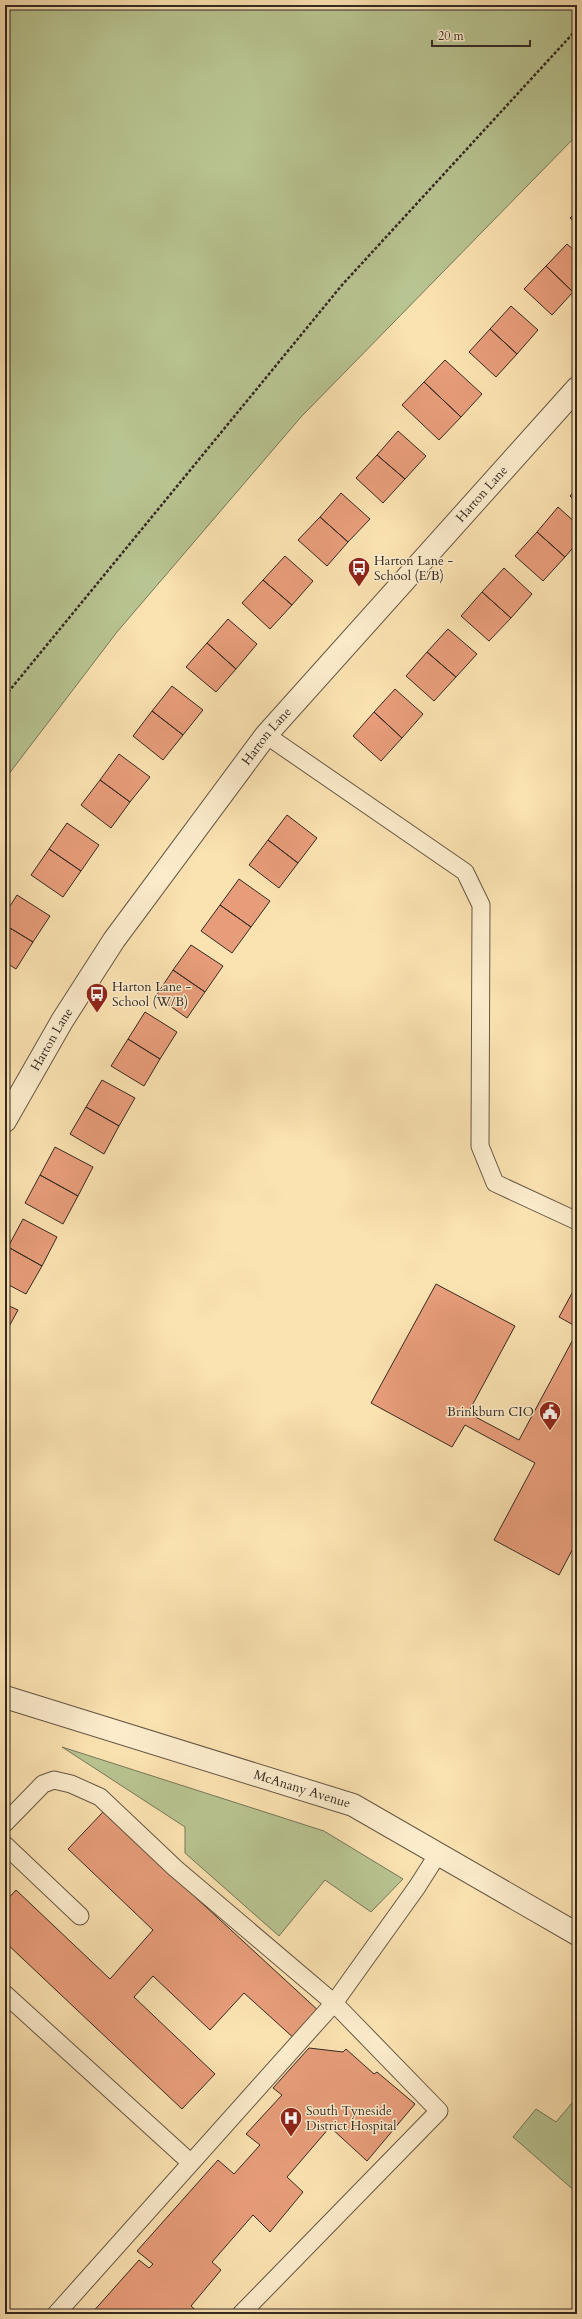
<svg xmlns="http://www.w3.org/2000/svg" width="582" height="2319" viewBox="0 0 582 2319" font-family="Cardo,serif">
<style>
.green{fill:#b8c491;stroke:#76765a}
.building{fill:#e89d7a;stroke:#342922}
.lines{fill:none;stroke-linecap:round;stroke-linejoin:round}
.service-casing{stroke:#665746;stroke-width:19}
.minor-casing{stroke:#665746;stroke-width:24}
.tertiary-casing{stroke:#665746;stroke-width:24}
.path{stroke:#342922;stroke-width:2.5;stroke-dasharray:3 2;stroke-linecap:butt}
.service{stroke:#fceccc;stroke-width:17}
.minor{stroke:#fceccc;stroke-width:22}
.tertiary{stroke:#fceccc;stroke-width:22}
.labels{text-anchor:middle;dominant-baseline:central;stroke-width:3;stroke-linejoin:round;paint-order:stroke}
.street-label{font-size:13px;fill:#342922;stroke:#fceccc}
.poi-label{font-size:13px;fill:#342922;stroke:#fceccc;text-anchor:start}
</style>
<rect width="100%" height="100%" fill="#fbe2b1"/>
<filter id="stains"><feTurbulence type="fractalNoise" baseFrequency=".005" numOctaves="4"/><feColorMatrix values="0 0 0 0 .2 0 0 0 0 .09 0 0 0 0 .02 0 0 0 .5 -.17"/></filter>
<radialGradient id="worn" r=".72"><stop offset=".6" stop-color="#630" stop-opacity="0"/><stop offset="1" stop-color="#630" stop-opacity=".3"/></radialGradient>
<!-- green -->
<path class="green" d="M5 5H577V135L301 417 117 632 5 779Z
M62 1747 324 1831 403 1879 371 1912 325 1880 279 1936 185 1853V1827Z
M577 2097V2193L513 2137 536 2109 556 2122Z"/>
<!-- building -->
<path class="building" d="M577 211V224L570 218Z
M567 244 577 253V288L573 292 546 266Z
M546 266 573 292 552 315 524 289Z
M511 306 538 330 517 354 490 329Z
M490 329 517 354 496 377 469 352Z
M445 360 482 394 461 417 424 382Z
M424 382 461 417 439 440 402 405Z
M398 431 426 456 405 479 377 455Z
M377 455 405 479 383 503 356 478Z
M577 488V502L570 496Z
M341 493 370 519 348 542 320 517Z
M558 507 577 524V543L565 557 537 532Z
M320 517 348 542 327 566 298 540Z
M537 532 565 557 543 581 515 556Z
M285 556 313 581 292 605 263 580Z
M504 568 532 594 511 618 482 592Z
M263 580 292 605 270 629 242 603Z
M482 592 511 618 489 641 461 616Z
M228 619 257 644 236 669 207 643Z
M448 629 477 654 456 677 427 652Z
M207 643 236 669 216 692 186 667Z
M427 652 456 677 434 701 406 676Z
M172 686 203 710 183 735 152 711Z
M395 689 423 714 402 738 374 712Z
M152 711 183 735 163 760 133 736Z
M374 712 402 738 381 761 353 736Z
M119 754 150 777 130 802 100 780Z
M100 780 130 802 111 828 81 805Z
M287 815 317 838 298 863 268 840Z
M67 823 99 845 81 871 49 849Z
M268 840 298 863 279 888 249 865Z
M49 849 81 871 63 897 31 875Z
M239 879 270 901 251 927 220 905Z
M17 895 50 916 33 942 5 925V914Z
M220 905 251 927 232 953 201 931Z
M5 925 33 942 16 969 5 962Z
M191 945 223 966 205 992 173 970Z
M173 970 205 992 187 1018 156 996Z
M145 1012 177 1032 160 1059 128 1039Z
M128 1039 160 1059 144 1086 111 1066Z
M102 1080 135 1098 119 1126 86 1107Z
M86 1107 119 1126 104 1154 70 1134Z
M55 1147 93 1167 78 1196 40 1175Z
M40 1175 78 1196 63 1224 25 1203Z
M23 1219 57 1237 42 1266 8 1247Z
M8 1247 42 1266 26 1294 5 1283V1253Z
M436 1284 515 1326 468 1413 519 1440 577 1332V1541L559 1575 494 1540 535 1463 465 1425 452 1447 371 1403Z
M577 1284V1327L559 1317Z
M5 1304 18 1310 5 1334Z
M103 1812 321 2013 296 2040 244 1993 210 2030 153 1976 134 1997 215 2074 182 2109 5 1942V1902L16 1890 110 1979 153 1930 68 1849Z
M309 2048 343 2052 346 2049 374 2074 377 2072 415 2104 367 2161 330 2127 287 2177 303 2192 270 2232 253 2215 212 2262 221 2270 191 2306 200 2314H91L139 2260 149 2268 153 2264 137 2251 218 2160 234 2174 260 2145 246 2134 282 2095 273 2088Z"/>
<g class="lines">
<!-- service casing -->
<g class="service-casing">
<path id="service" d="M266 735 465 872 481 905 480 1146 495 1183 577 1221
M5 1823 43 1784 54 1780 71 1784 100 1797 175 1868 334 2003 439 2111 241 2314
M5 1845 80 1916
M5 1994 191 2163
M56 2314 334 2003 417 1887 438 1854"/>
</g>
<!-- minor casing -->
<g class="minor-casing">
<g id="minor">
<path id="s1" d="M5 1697 353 1805 577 1934"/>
</g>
</g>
<!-- tertiary casing -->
<g class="tertiary-casing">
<g id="tertiary">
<path id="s2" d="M5 1121 62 1021 114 940 266 735 577 388"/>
</g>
</g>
<!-- path -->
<path class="path" d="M5 696 342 285 577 29"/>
<!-- service -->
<use href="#service" class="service"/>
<!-- minor -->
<use href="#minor" class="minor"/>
<!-- tertiary -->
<use href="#tertiary" class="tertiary"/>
</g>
<!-- icons -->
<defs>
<g id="bus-pin" transform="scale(1.15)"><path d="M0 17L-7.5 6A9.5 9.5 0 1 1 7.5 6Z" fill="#8f2418" stroke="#fceccc"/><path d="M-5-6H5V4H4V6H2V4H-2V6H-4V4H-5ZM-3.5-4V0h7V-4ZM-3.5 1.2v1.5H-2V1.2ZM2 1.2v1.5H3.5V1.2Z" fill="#fff"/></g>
<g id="civic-pin" transform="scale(1.15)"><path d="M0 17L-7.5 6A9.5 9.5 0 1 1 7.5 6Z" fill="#8f2418" stroke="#fceccc"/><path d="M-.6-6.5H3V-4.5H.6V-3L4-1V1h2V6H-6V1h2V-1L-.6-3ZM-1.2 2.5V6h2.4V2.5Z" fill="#fff"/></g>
<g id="hospital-pin" transform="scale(1.15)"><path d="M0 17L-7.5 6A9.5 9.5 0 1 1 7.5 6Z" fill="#8f2418" stroke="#fceccc"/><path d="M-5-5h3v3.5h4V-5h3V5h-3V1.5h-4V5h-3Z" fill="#fff"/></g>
</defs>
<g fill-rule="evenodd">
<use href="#bus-pin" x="359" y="568"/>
<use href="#bus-pin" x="97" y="994"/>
<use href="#civic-pin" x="550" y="1412"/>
<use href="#hospital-pin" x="291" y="2118"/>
</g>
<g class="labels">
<!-- street labels -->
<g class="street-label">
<text stroke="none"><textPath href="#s2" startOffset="790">Harton Lane</textPath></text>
<text stroke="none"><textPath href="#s2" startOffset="466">Harton Lane</textPath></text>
<text stroke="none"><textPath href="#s2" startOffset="94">Harton Lane</textPath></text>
<text stroke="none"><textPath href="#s1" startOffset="311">McAnany Avenue</textPath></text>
</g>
<!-- poi labels -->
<g class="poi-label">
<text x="374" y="561">Harton Lane -<tspan x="374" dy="15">School (E/B)</tspan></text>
<text x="112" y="987">Harton Lane -<tspan x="112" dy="15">School (W/B)</tspan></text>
<text x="534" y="1412" text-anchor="end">Brinkburn CIO</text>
<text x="306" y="2111">South Tyneside<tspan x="306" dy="15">District Hospital</tspan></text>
</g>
</g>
<!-- margin -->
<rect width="582" height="2319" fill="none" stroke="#fbe2b1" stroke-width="20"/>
<rect x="6" y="6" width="570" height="2307" fill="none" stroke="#342922" stroke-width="2"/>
<rect x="10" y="10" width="562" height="2299" fill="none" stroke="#342922"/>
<!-- scale -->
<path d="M432 40v6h98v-6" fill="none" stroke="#342922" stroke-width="2"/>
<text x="438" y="40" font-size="12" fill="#342922" stroke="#fceccc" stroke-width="3" paint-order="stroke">20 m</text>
<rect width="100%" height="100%" filter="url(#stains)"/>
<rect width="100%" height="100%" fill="url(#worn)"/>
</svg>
